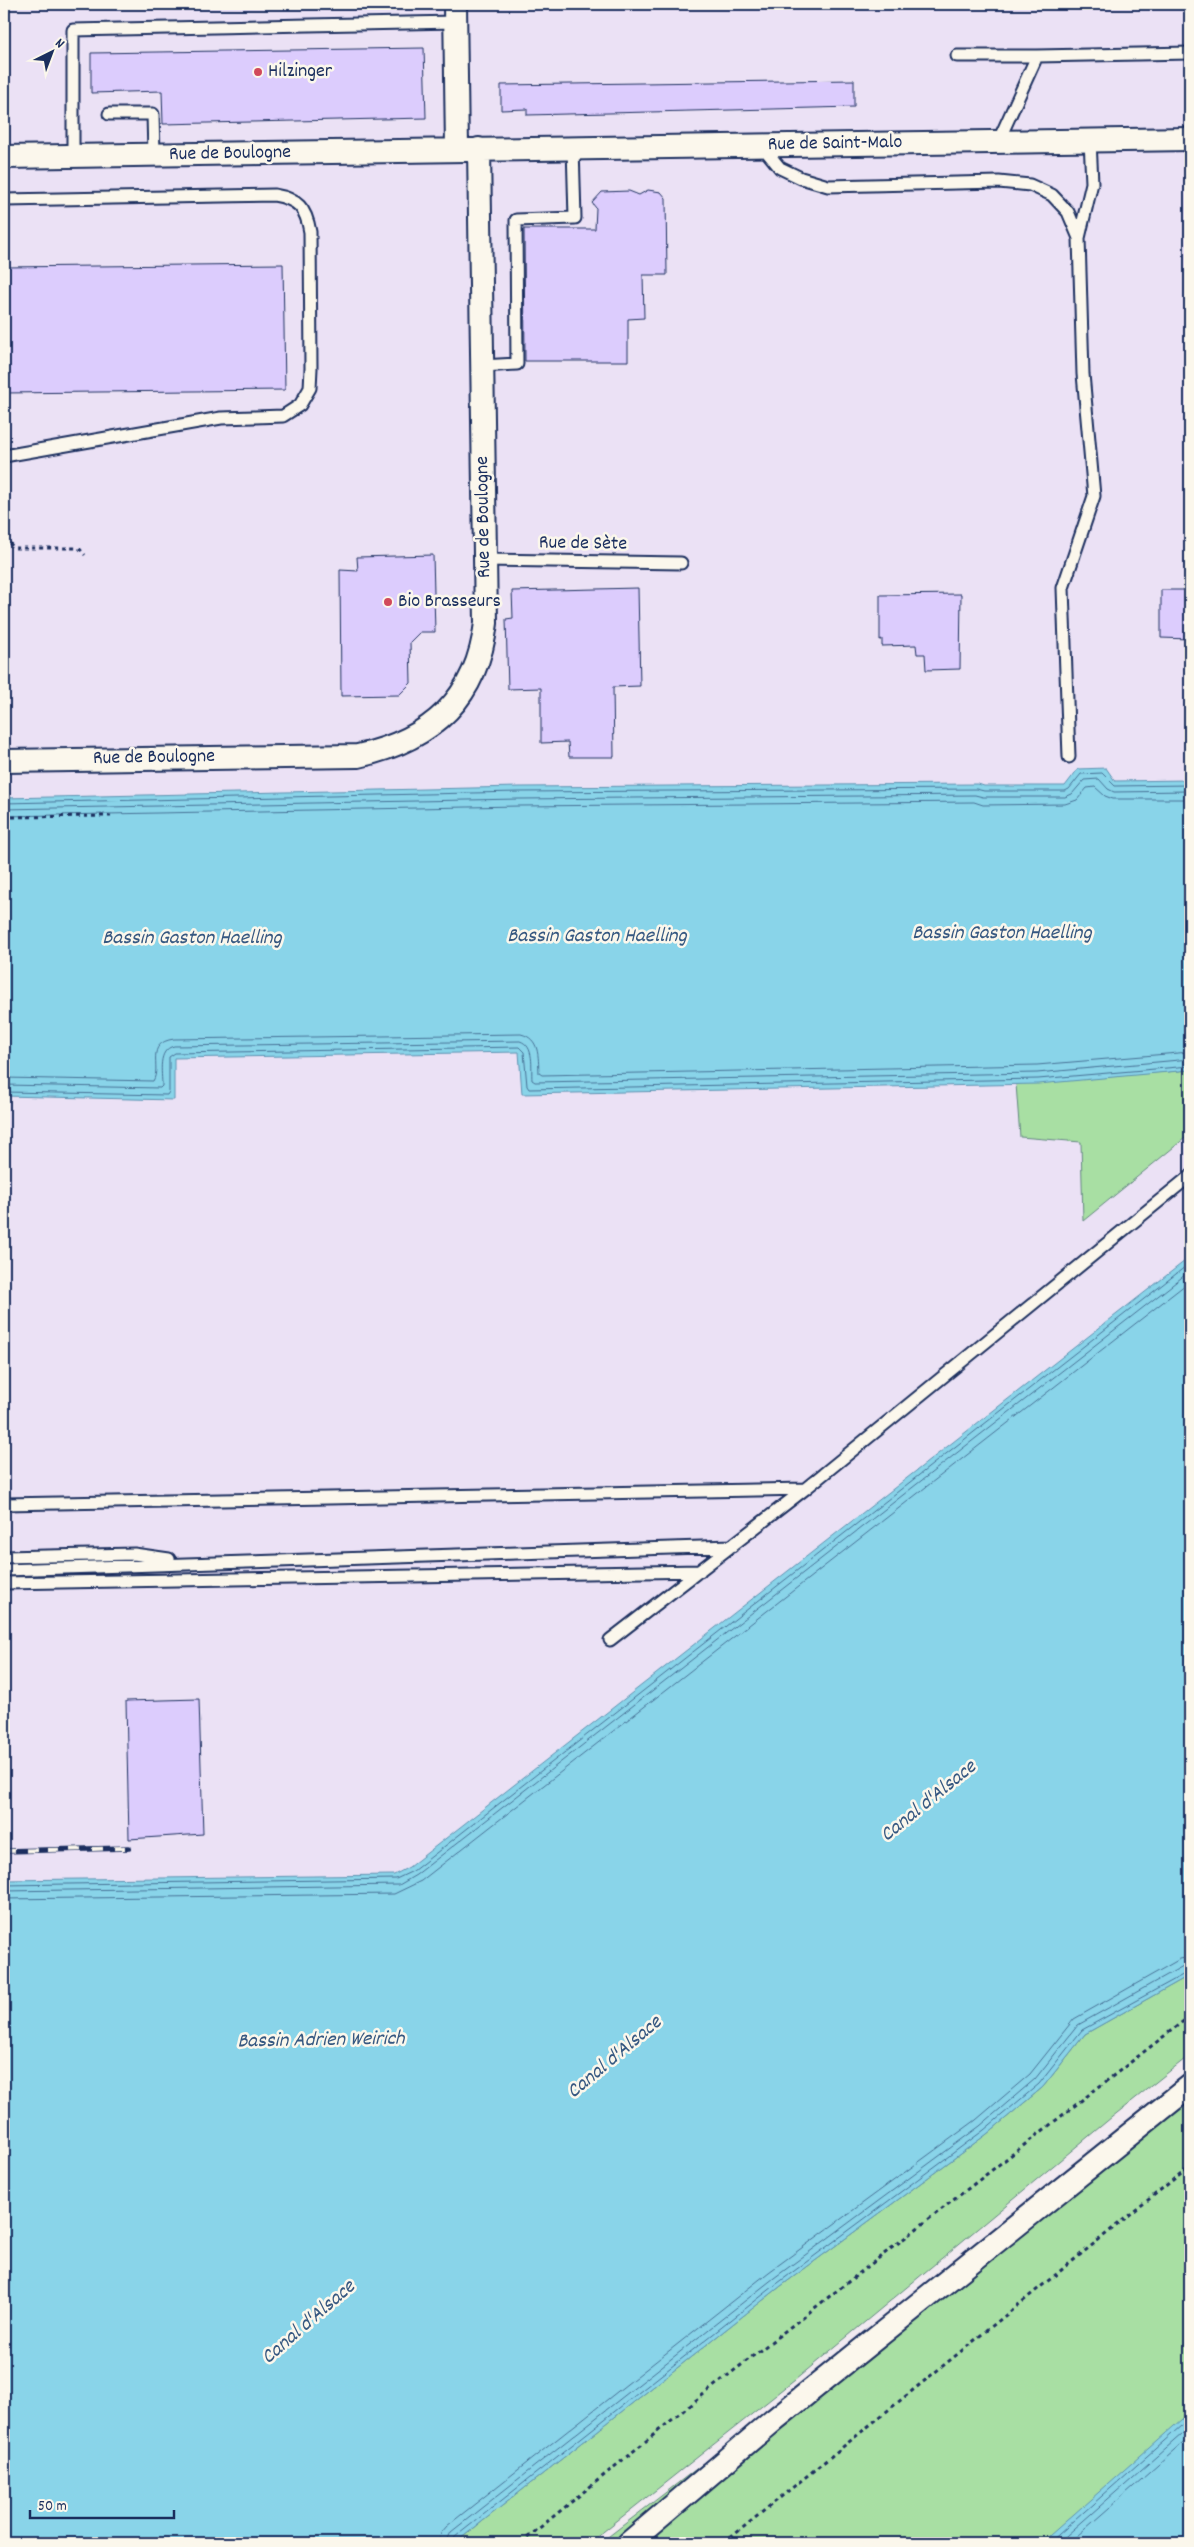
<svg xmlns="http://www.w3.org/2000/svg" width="1194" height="2547" viewBox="0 0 1194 2547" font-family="Dekko,sans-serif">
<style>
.built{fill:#ebe1f5}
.green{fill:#a8dfa3;stroke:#628780}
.water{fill:#89d4e9;stroke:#5d92b1}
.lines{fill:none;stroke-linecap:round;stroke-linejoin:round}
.shore{stroke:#477196;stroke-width:1}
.building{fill:#dcccfd;stroke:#1b2f5e}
.lane-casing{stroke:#1b2f5e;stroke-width:15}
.street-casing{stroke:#1b2f5e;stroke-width:26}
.path{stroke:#1b2f5e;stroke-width:3;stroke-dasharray:4 4;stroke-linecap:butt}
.lane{stroke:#fbf7ec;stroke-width:11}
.street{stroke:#fbf7ec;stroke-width:22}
.rail-casing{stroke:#1b2f5e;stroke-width:5.5}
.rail{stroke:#fbf7ec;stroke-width:4;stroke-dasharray:11;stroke-linecap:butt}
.poi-dot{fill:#d1495b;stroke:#fbf7ec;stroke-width:2}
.labels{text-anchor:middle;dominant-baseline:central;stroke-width:5;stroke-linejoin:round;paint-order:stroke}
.poi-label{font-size:20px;fill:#1b2f5e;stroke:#fbf7ec;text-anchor:start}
.street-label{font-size:20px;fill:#1b2f5e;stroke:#fbf7ec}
.water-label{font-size:21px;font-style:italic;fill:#365881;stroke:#fbf7ec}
</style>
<rect width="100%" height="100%" fill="#f2eaf1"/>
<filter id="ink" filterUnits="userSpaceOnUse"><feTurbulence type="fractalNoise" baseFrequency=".02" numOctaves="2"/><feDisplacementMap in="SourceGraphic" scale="10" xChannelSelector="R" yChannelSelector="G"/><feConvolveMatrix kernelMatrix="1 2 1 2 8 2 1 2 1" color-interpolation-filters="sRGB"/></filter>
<g filter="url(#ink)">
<!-- built -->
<path class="built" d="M4 4H1190V1400L4 2307Z"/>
<!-- green -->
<path class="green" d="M1190 1070V1134L1083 1221 1081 1142 1020 1137 1016 1084Z
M1190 1975V2055L1112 2117 795 2380 589 2543H455L781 2286 987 2134 1043 2087 1085 2034Z
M1190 2070V2543H600L739 2436Z"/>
<!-- water -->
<path class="water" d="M1106 768 1115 781 1190 780V1070L1038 1084 522 1094 519 1052 174 1058V1100L4 1096V798L519 787 978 784 984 786H1065L1078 769Z
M1190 1257V1975L1085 2034 1043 2087 987 2134 781 2286 455 2543H4V1880L394 1875 409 1867Z
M1190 2412V2543H1041Z"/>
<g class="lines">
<!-- shore -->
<path class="shore" d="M4 803 519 792 976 789 984 791H1065L1069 789 1081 774 1102 773 1115 786 1190 785
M4 809 519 799 975 795 983 797H1065L1072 794 1084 780 1099 779 1108 789 1114 792 1190 791
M4 816 519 806 974 802 983 805 1065 804 1077 800 1087 788 1095 787 1105 796 1113 799H1190
M4 1078 153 1081C162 1067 144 1043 174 1039L521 1034C540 1039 538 1056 539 1073L542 1075 1037 1065 1190 1052
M4 1085 160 1088 162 1086C162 1072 157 1050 174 1046L520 1041C535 1046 531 1067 532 1080L535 1082 1037 1073 1190 1059
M4 1092 167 1095 169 1092V1057L175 1053 519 1047 524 1052 527 1086 529 1089 1038 1079 1190 1066
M4 1885 396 1879 413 1871 1190 1263
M4 1891 399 1885 416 1875 1190 1271
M4 1899 394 1894 421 1881 1190 1281
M439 2543 441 2533 447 2526 769 2272 976 2120 1030 2074 1074 2019 1180 1959 1190 1957
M446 2543 451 2532 774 2278 980 2126 1035 2079 1078 2025 1183 1966 1190 1965
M453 2543 455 2537 778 2283 984 2130 1039 2084 1082 2030 1190 1971
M1049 2543 1190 2418
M1058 2543 1190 2427
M1069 2543 1190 2437"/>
</g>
<!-- building -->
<path class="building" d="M424 48 426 118 163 124 162 91 91 93V53Z
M854 80V107L527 115V109L501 110V85Z
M648 190 661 192 666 198 667 275H643L644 318 628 319V361H525L524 229H595L596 208 592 203 602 192 629 191 639 195Z
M283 264 285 390 4 393V267Z
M433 555 435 632H420L410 642 411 683 399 695 341 696 340 570 358 571 357 557Z
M638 588 640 686 613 687 614 757H569L568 742 541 743V688L508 689 506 619 513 618 512 591Z
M1161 590H1190V639L1161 638Z
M961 594 960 669 926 670 925 654H917L916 645 882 646V639L880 640V595Z
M199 1699 203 1834 129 1839 126 1701Z"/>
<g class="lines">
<!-- lane casing -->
<g class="lane-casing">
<path id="lane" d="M957 56H1037
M109 114H153L154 155
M998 142 1037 56 1190 53
M762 146 780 168 801 178 828 186 999 182 1030 185 1052 195 1068 212 1079 238 1083 374 1094 496 1063 588 1069 757
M73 156V30L455 22
M4 200 274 195C298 199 306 208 310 232L311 368 310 388 300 405 283 416 221 418 4 456
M1079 238 1092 183 1090 140
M482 366 517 364 516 220 575 218 573 147
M485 560 681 563
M4 1504 805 1489 1190 1176
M4 1557 134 1554 169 1559
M4 1570 732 1546
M4 1583 700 1571
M610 1640 805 1489"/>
</g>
<!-- street casing -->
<g class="street-casing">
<path id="street" d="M455 4 457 149
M4 157 1190 139
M4 761 358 756C431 740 477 699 486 623L479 149
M629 2543 774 2420 1190 2086"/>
</g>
<!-- path -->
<path class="path" d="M4 537 14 548H79L85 555
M4 817 111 816
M521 2543 695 2401 1190 2016
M724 2543 1190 2166"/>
<!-- lane -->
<use href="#lane" class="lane"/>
<!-- street -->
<use href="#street" class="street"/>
<!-- rail casing -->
<g class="rail-casing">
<path id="rail" d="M4 1851 129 1848"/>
</g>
<!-- rail -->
<use href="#rail" class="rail"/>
</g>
</g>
<!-- markers -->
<g class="poi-dot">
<circle cx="258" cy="72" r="5"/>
<circle cx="388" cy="602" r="5"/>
</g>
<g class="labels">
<!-- poi labels -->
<g class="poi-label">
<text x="268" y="72">Hilzinger</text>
<text x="398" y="602">Bio Brasseurs</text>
</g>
<!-- street labels -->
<g class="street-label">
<text transform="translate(835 144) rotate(-1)">Rue de Saint-Malo</text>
<text transform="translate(230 154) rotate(-1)">Rue de Boulogne</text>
<text transform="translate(484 517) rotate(-91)">Rue de Boulogne</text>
<text transform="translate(583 544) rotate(1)">Rue de Sète</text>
<text transform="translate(154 758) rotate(-1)">Rue de Boulogne</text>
</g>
<!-- water labels -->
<g class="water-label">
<text x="1002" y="934">Bassin Gaston Haelling</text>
<text x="597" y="937">Bassin Gaston Haelling</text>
<text x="192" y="939">Bassin Gaston Haelling</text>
<text transform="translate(929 1802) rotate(-39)">Canal d'Alsace</text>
<text transform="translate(321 2041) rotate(-1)">Bassin Adrien Weirich</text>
<text transform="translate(615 2058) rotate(-40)">Canal d'Alsace</text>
<text transform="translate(309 2323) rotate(-41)">Canal d'Alsace</text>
</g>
</g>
<!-- margin -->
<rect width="1194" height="2547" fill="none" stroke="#fbf7ec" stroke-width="20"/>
<rect x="10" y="10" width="1174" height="2527" fill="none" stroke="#1b2f5e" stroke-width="2" filter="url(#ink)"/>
<!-- north arrow -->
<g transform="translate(52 52) rotate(42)" stroke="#fbf7ec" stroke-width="4" paint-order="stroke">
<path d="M0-4L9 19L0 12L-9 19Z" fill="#1b2f5e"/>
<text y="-8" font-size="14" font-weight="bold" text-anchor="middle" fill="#1b2f5e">N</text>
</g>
<!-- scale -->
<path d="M30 2510v8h144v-8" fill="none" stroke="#1b2f5e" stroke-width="2.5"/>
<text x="38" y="2510" font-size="15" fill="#1b2f5e" stroke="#fbf7ec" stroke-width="4" paint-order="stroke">50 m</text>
</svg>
